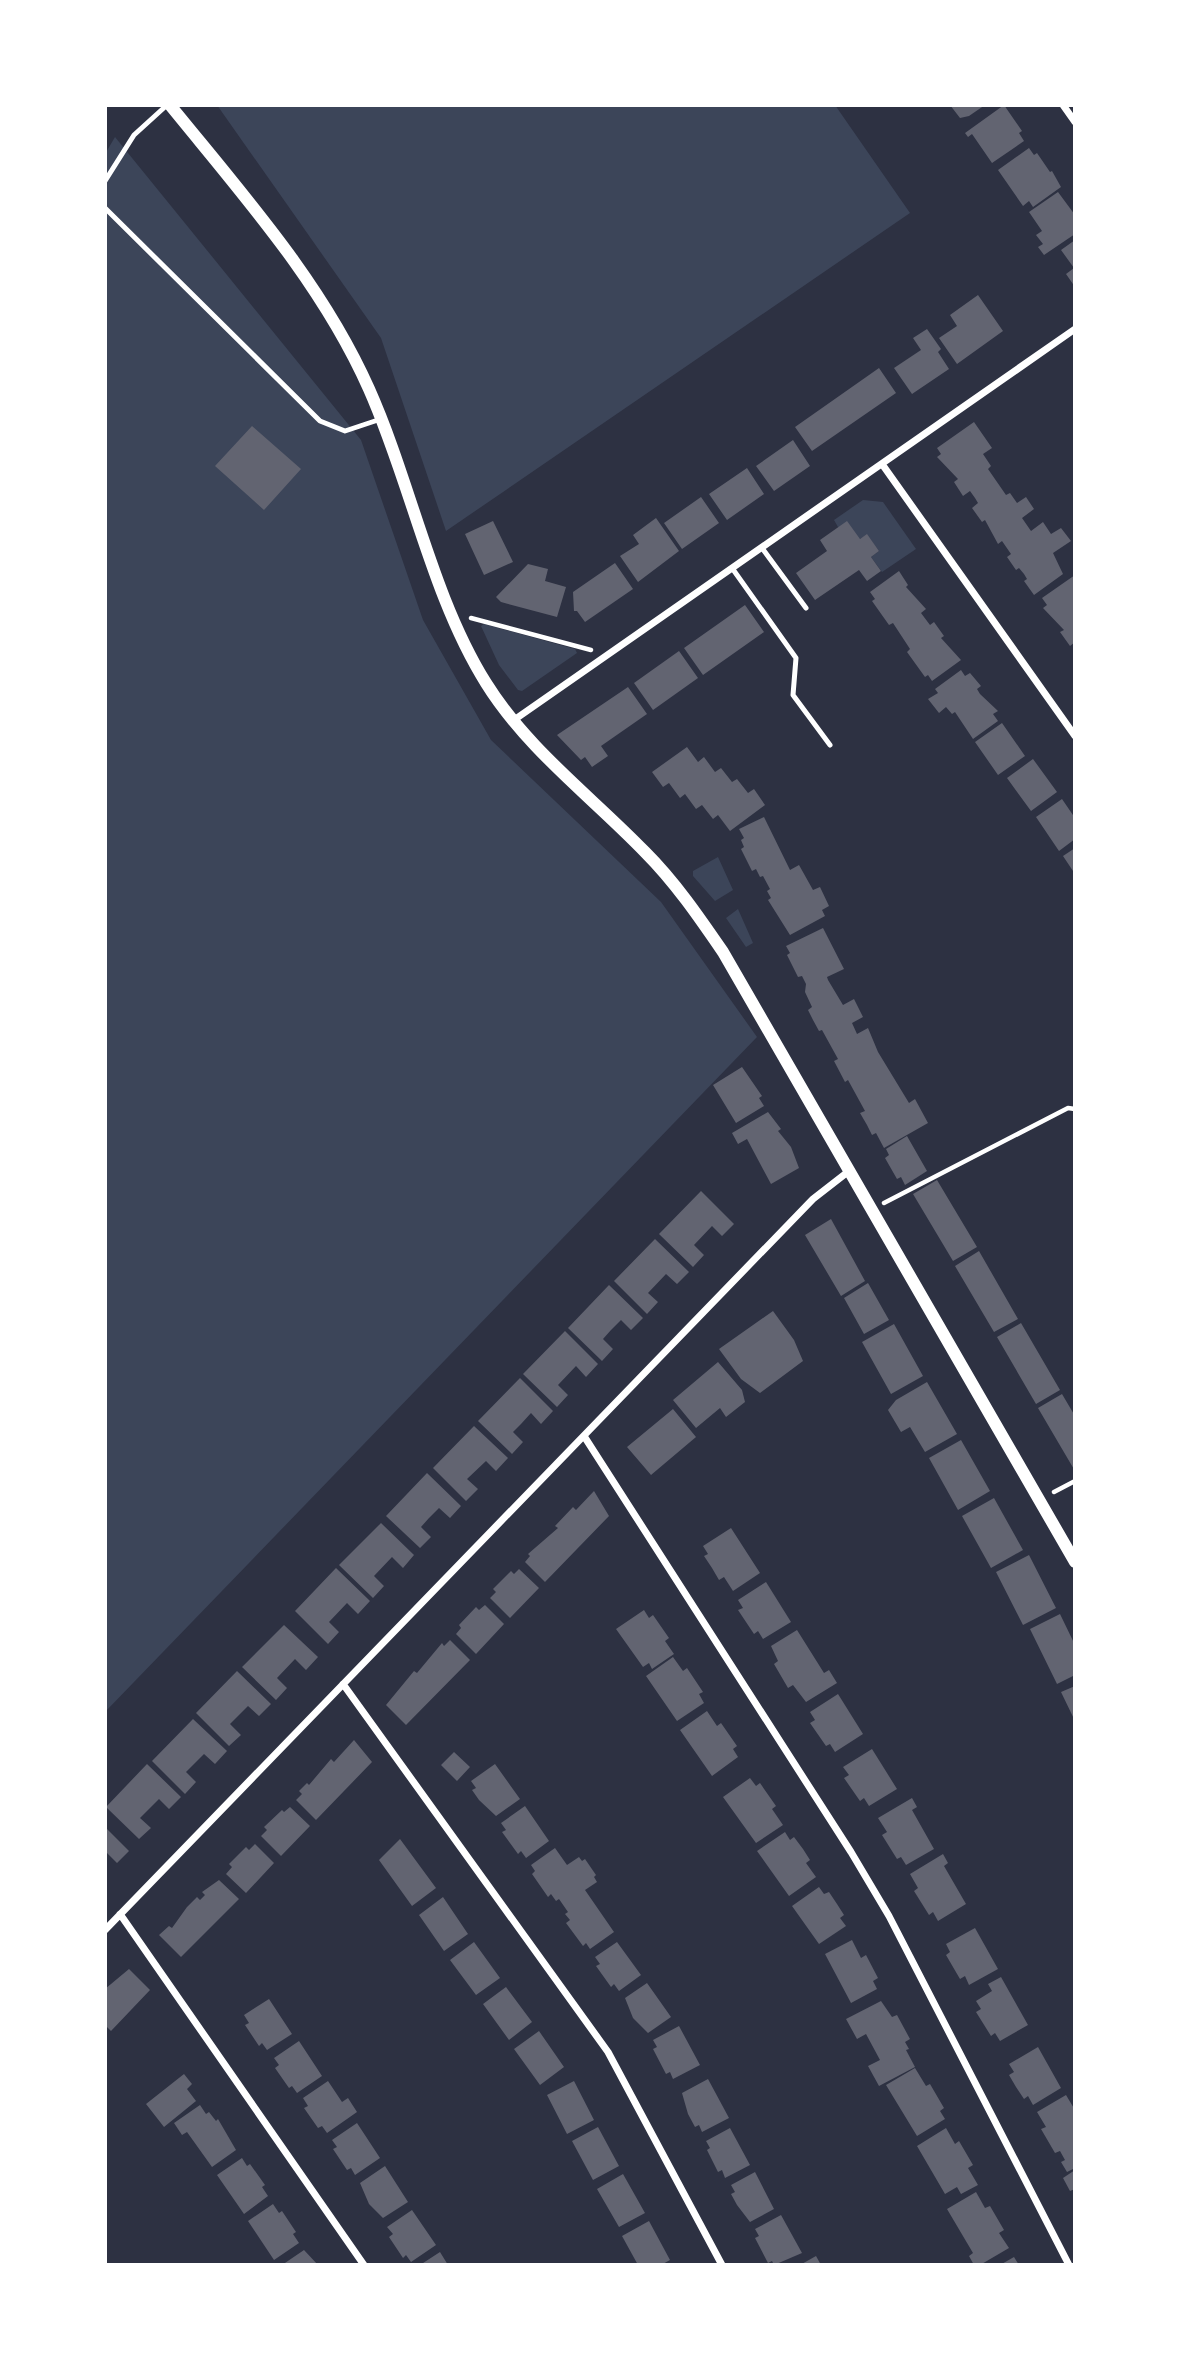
<svg xmlns="http://www.w3.org/2000/svg" width="1180" height="2370" viewBox="0 0 1180 2370" font-family="Ubuntu,sans-serif">
<style>
.green{fill:#3c4559}
.building{fill:#626471}
.lines{fill:none;stroke-linecap:round;stroke-linejoin:round}
.path{stroke:#fff;stroke-width:4.5}
.service{stroke:#fff;stroke-width:5}
.minor{stroke:#fff;stroke-width:7}
.tertiary{stroke:#fff;stroke-width:12}
</style>
<rect width="100%" height="100%" fill="#2d3142"/>
<!-- green -->
<path class="green" d="M217 105H835L910 213 446 531 381 338Z
M115 137 361 440 423 620 491 740 661 902 757 1037 105 1712V154Z
M863 500 883 502 916 549 882 572 871 557 879 551 867 535 860 539 838 527 834 520Z
M484 624 575 649 577 653 522 691 518 690 499 665 481 626Z
M718 857 733 890 715 901 693 876V871Z
M738 909 753 943 746 947 726 918Z"/>
<!-- building -->
<path class="building" d="M950 105H985L969 116 960 118Z
M1004 105 1022 131 1019 133 1024 141 992 163 972 134 968 137 965 133Z
M1029 148 1034 155 1037 153 1050 172 1052 171 1061 187 1033 207 1029 201 1023 206 998 170Z
M1058 192 1075 215V234L1044 255 1038 247 1043 244 1036 235 1042 231 1029 212Z
M1075 240V287L1066 274 1074 268 1061 250Z
M978 295 1003 331 957 364 939 338 957 326 950 315Z
M927 329 941 349 938 352 949 369 912 394 894 368 921 350 913 338Z
M879 368 896 393 812 451 795 427Z
M974 422 992 448 983 454 991 466 988 469 1006 495 1010 493 1017 503 1026 497 1034 509 1022 518 1031 531 1043 522 1051 534 1061 528 1071 541 1053 553 1063 574 1034 595 1024 581 1027 579 1024 574 1019 568 1016 570 1007 557 1011 554 1002 541 998 544 985 520 982 522 972 508 978 503 975 498 970 491 963 496 954 482 958 479 937 457 941 454 937 448Z
M252 426 301 469 264 510 215 466Z
M793 440 810 466 774 491 756 466Z
M747 468 764 494 727 520 709 494Z
M701 497 719 523 682 549 664 523Z
M656 518 679 551 638 582 620 556 639 544 633 535Z
M493 521 513 562 484 575 465 534Z
M847 521 860 539 867 534 879 551 871 557 881 571 867 581 859 570 815 600 796 573 827 551 820 540Z
M615 563 633 589 585 622 577 611H574L573 592Z
M528 564 548 569 545 581 566 587 557 617 501 602 496 597Z
M899 571 908 585 906 587 926 609 921 613 930 625 934 622 944 636 941 638 961 660 932 681 928 675 925 677 907 652 910 649 893 623 889 625 872 601 875 599 870 592Z
M1075 575V642L1070 646 1060 632 1064 630 1043 608 1047 605 1042 598Z
M745 605 764 632 703 675 684 648Z
M679 651 698 678 653 710 634 683Z
M961 670 965 676 970 673 981 686 977 689 980 694 998 711 993 714 998 721 973 739 955 712 952 714 946 707 939 713 928 699 938 693 935 689Z
M628 687 647 714 601 746 608 756 592 767 585 757 581 760 557 735Z
M1002 723 1025 756 998 775 975 742Z
M687 747 698 762 704 757 715 772 721 768 732 782 737 779 748 793 754 789 765 805 730 831 718 815 713 819 702 805 696 809 685 794 680 798 669 783 663 787 652 772Z
M1033 759 1057 792 1031 811 1007 778Z
M1062 799 1075 818V839L1059 851 1036 817Z
M764 817 790 870 799 865 813 890 820 887 829 906 822 910 825 916 790 935 768 900 771 898 767 891 770 889 763 876 760 877 756 869 752 871 741 849 744 847 741 840 744 838 739 829Z
M1075 848V874L1063 856Z
M823 928 844 969 827 977 828 980 843 1005 854 999 863 1017 852 1023 857 1034 868 1028 878 1052 909 1103 915 1099 928 1123 884 1148 876 1133 872 1135 867 1125 860 1113 865 1111 848 1080 845 1082 834 1061 838 1059 822 1030 819 1031 813 1020 808 1010 812 1007 805 992 806 984 802 976 798 977 787 955 790 953 786 946Z
M742 1067 762 1096 759 1098 764 1106 736 1123 713 1085Z
M768 1112 781 1129 778 1131 791 1147 799 1168 771 1184 747 1139 738 1144 732 1133Z
M907 1136 927 1171 905 1185 901 1177 897 1179 885 1158 889 1155 886 1149Z
M937 1180 977 1247 953 1261 913 1194Z
M701 1191 734 1224 722 1236 712 1226 694 1245 704 1255 693 1267 659 1234Z
M831 1219 865 1281 841 1296 805 1235Z
M655 1239 689 1272 677 1284 666 1274 648 1293 658 1302 647 1314 614 1281Z
M979 1251 1018 1319 994 1332 955 1266Z
M868 1283 889 1320 864 1334 844 1298Z
M609 1285 643 1318 631 1330 621 1320 611 1330 603 1339 613 1349 602 1361 568 1328Z
M773 1311 794 1340 803 1361 760 1393 741 1379 719 1349Z
M1021 1323 1060 1390 1036 1404 997 1337Z
M894 1324 923 1376 891 1394 862 1342Z
M565 1331 598 1364 586 1377 576 1366 558 1385 568 1395 557 1407 523 1374Z
M718 1362 742 1390 745 1402 726 1417 720 1408 696 1428 673 1400Z
M520 1378 553 1411 541 1424 531 1413 521 1424 513 1432 523 1442 512 1454 478 1421Z
M927 1382 957 1434 925 1452 910 1427 901 1432 888 1410 896 1400Z
M1062 1394 1075 1416V1471L1038 1408Z
M673 1409 696 1437 651 1475 627 1447Z
M474 1426 508 1458 496 1471 486 1461 467 1479 478 1489 466 1501 433 1468Z
M961 1440 990 1491 958 1510 929 1458Z
M427 1473 461 1506 450 1518 439 1508 429 1518 421 1527 431 1537 420 1548 386 1516Z
M594 1491 609 1516 545 1582 525 1562 530 1556 528 1554 558 1528 555 1526 573 1507 576 1510Z
M994 1498 1023 1550 991 1568 962 1516Z
M381 1523 414 1555 403 1568 392 1557 374 1576 384 1586 373 1598 339 1565Z
M731 1528 760 1573 733 1591 724 1577 719 1580 712 1568 704 1556 708 1554 703 1546Z
M1029 1555 1056 1608 1023 1625 996 1572Z
M336 1568 370 1601 358 1614 347 1603 329 1622 339 1632 328 1644 295 1611Z
M519 1569 539 1588 510 1618 490 1598 496 1592 493 1589 511 1571 514 1574Z
M766 1582 791 1622 763 1639 758 1631 754 1634 738 1610 743 1608 738 1600Z
M485 1605 504 1624 476 1654 456 1634 461 1628 459 1625 476 1607 479 1610Z
M644 1610 649 1618 653 1615 669 1638 665 1641 674 1654 652 1669 649 1663 643 1667 616 1629Z
M1060 1614 1075 1645V1675L1057 1684 1030 1629Z
M284 1625 318 1657 306 1670 295 1659 277 1678 287 1688 276 1700 242 1667Z
M797 1630 824 1673 829 1670 837 1683 806 1702 793 1685 788 1688 774 1664 778 1661 771 1646Z
M450 1640 470 1660 406 1725 386 1705 414 1671 417 1673 442 1643 444 1646Z
M673 1657 683 1671 687 1668 703 1692 699 1694 704 1703 677 1721 646 1676Z
M237 1671 271 1704 259 1716 248 1706 230 1724 241 1735 229 1746 196 1713Z
M1075 1686V1721L1061 1692Z
M838 1694 863 1734 835 1752 830 1744 826 1746 810 1723 815 1720 810 1712Z
M707 1711 717 1726 721 1723 737 1746 733 1749 738 1757 712 1776 680 1730Z
M193 1719 227 1751 215 1764 204 1754 186 1772 196 1782 185 1794 152 1761Z
M354 1740 372 1762 316 1820 296 1800 302 1794 299 1791 307 1783 309 1785 331 1759 334 1762Z
M872 1749 897 1789 869 1806 864 1798 860 1801 844 1778 849 1775 843 1767Z
M454 1752 470 1767 457 1781 441 1765Z
M147 1764 181 1797 169 1809 159 1799 140 1818 151 1828 139 1839 106 1807Z
M495 1764 520 1799 496 1816 479 1800 472 1790 476 1788 471 1781Z
M750 1778 756 1786 760 1783 776 1806 772 1809 783 1825 756 1843 723 1797Z
M912 1798 917 1807 912 1810 934 1849 906 1865 901 1857 897 1859 882 1835 887 1832 878 1818Z
M525 1806 549 1841 526 1858 521 1851 518 1854 502 1832 506 1830 501 1823Z
M290 1807 310 1826 281 1856 261 1836 267 1830 264 1827 282 1810 284 1812Z
M105 1827 129 1851 117 1863 107 1853 105 1855Z
M785 1832 790 1840 794 1837 803 1849 810 1860 806 1863 816 1877 789 1896 757 1851Z
M400 1839 436 1888 412 1906 379 1860Z
M255 1844 274 1863 246 1893 226 1874 232 1867 229 1864 246 1847 249 1850Z
M555 1848 567 1865 579 1857 582 1861 585 1859 596 1875 594 1877 597 1882 585 1890 614 1932 590 1949 586 1943 583 1946 566 1923 570 1920 565 1914 568 1912 559 1899 556 1901 551 1894 548 1897 532 1874 535 1871 531 1865Z
M943 1854 948 1863 944 1866 966 1904 938 1921 933 1912 929 1915 914 1891 918 1888 910 1874Z
M219 1880 239 1899 181 1957 159 1935 169 1926 172 1928 187 1907 197 1897 200 1900 205 1895 202 1892Z
M819 1887 824 1894 829 1892 837 1904 844 1915 840 1918 846 1926 819 1944 792 1906Z
M443 1897 468 1934 444 1951 419 1915Z
M975 1928 998 1969 969 1985 965 1976 960 1979 946 1955 950 1952 946 1944Z
M852 1940 861 1958 866 1955 878 1978 873 1981 877 1989 851 2003 825 1954Z
M474 1942 500 1978 476 1995 450 1960Z
M617 1942 641 1975 619 1991 614 1984 611 1987 596 1966 600 1964 595 1957Z
M129 1969 150 1990 111 2031 105 2025V1989Z
M1001 1977 1028 2025 1000 2041 995 2033 991 2036 976 2012 981 2009 976 2001 992 1991 988 1984Z
M647 1983 671 2017 648 2033 633 2018 625 1998Z
M506 1987 532 2022 509 2040 483 2004Z
M269 1999 292 2034 267 2050 262 2043 259 2046 245 2025 249 2023 244 2015Z
M881 2001 892 2017 897 2015 910 2039 905 2042 909 2049 906 2050 915 2067 879 2086 868 2066 880 2060 866 2034 857 2039 846 2019Z
M679 2026 700 2065 673 2079 670 2072 666 2074 653 2049 657 2047 653 2040Z
M539 2031 564 2067 540 2085 514 2049Z
M299 2041 322 2076 297 2093 292 2086 289 2088 275 2068 279 2065 274 2058Z
M1038 2047 1061 2088 1033 2105 1028 2096 1024 2099 1016 2087 1009 2075 1014 2072 1009 2064Z
M915 2068 926 2086 930 2084 944 2108 940 2111 945 2119 917 2136 886 2085Z
M184 2074 192 2084 187 2089 196 2101 164 2127 146 2104Z
M708 2079 729 2118 702 2132 699 2125 695 2127 688 2114 682 2093Z
M328 2081 342 2102 348 2098 357 2112 327 2133 322 2126 318 2128 304 2108 308 2106 303 2098Z
M574 2081 594 2120 567 2134 547 2095Z
M1066 2095 1075 2110V2168L1067 2172 1061 2162 1065 2160 1060 2151 1055 2153 1041 2129 1046 2127 1037 2112Z
M200 2105 206 2114 209 2112 216 2121 218 2119 236 2150 212 2167 187 2132 182 2135 174 2123Z
M357 2123 380 2158 355 2175 351 2168 347 2170 333 2149 337 2147 332 2140Z
M598 2127 619 2166 593 2180 572 2141Z
M730 2128 750 2165 725 2178 722 2170 718 2172 707 2150 710 2148 706 2141Z
M946 2128 955 2144 959 2141 973 2165 968 2168 978 2185 961 2194 957 2187 945 2194 917 2146Z
M242 2158 247 2166 250 2164 265 2185 262 2187 268 2196 244 2214 217 2175Z
M385 2166 408 2202 383 2218 369 2204 360 2183Z
M1075 2170V2189L1070 2191 1063 2178Z
M755 2172 774 2209 750 2222 737 2205 731 2194 735 2192 731 2185Z
M623 2174 645 2213 619 2227 597 2189Z
M976 2192 985 2208 990 2206 1004 2230 999 2233 1009 2248 980 2265H974L969 2256 973 2253 947 2209Z
M273 2204 279 2213 282 2211 296 2232 293 2234 299 2243 274 2260 248 2221Z
M412 2210 436 2245 411 2262 406 2255 403 2258 389 2237 393 2234 387 2227Z
M781 2215 802 2253 774 2265 772 2261 768 2263 755 2238 759 2236 755 2229Z
M649 2221 670 2260 661 2265H638L622 2236Z
M304 2250 318 2265H282Z
M440 2252 448 2265H420Z
M816 2256 821 2265H800Z
M1014 2257 1019 2265H1000Z"/>
<g class="lines">
<!-- path -->
<path class="path" d="M471 618 591 650
M884 1203 1068 1108 1075 1109
M1054 1492 1075 1481"/>
<!-- service -->
<path class="service" d="M105 181 134 135 167 105
M105 208 320 421 345 431 381 419
M762 548 806 608
M732 568 796 658 793 695 830 745"/>
<!-- minor -->
<path class="minor" d="M1063 105 1075 122
M882 464 1075 736
M514 720 1075 329
M584 1436 851 1852 889 1916 1069 2265
M343 1684 608 2052 722 2265
M120 1914 364 2265
M105 1930 813 1199 849 1171"/>
<!-- tertiary -->
<path class="tertiary" d="M170 105C243 195 322 283 369 389 411 483 432 597 486 683 527 749 592 797 645 852 675 882 699 917 723 952L1075 1562"/>
</g>
<!-- border -->
<rect width="1180" height="2370" fill="none" stroke="#ffffff" stroke-width="214"/>
</svg>
